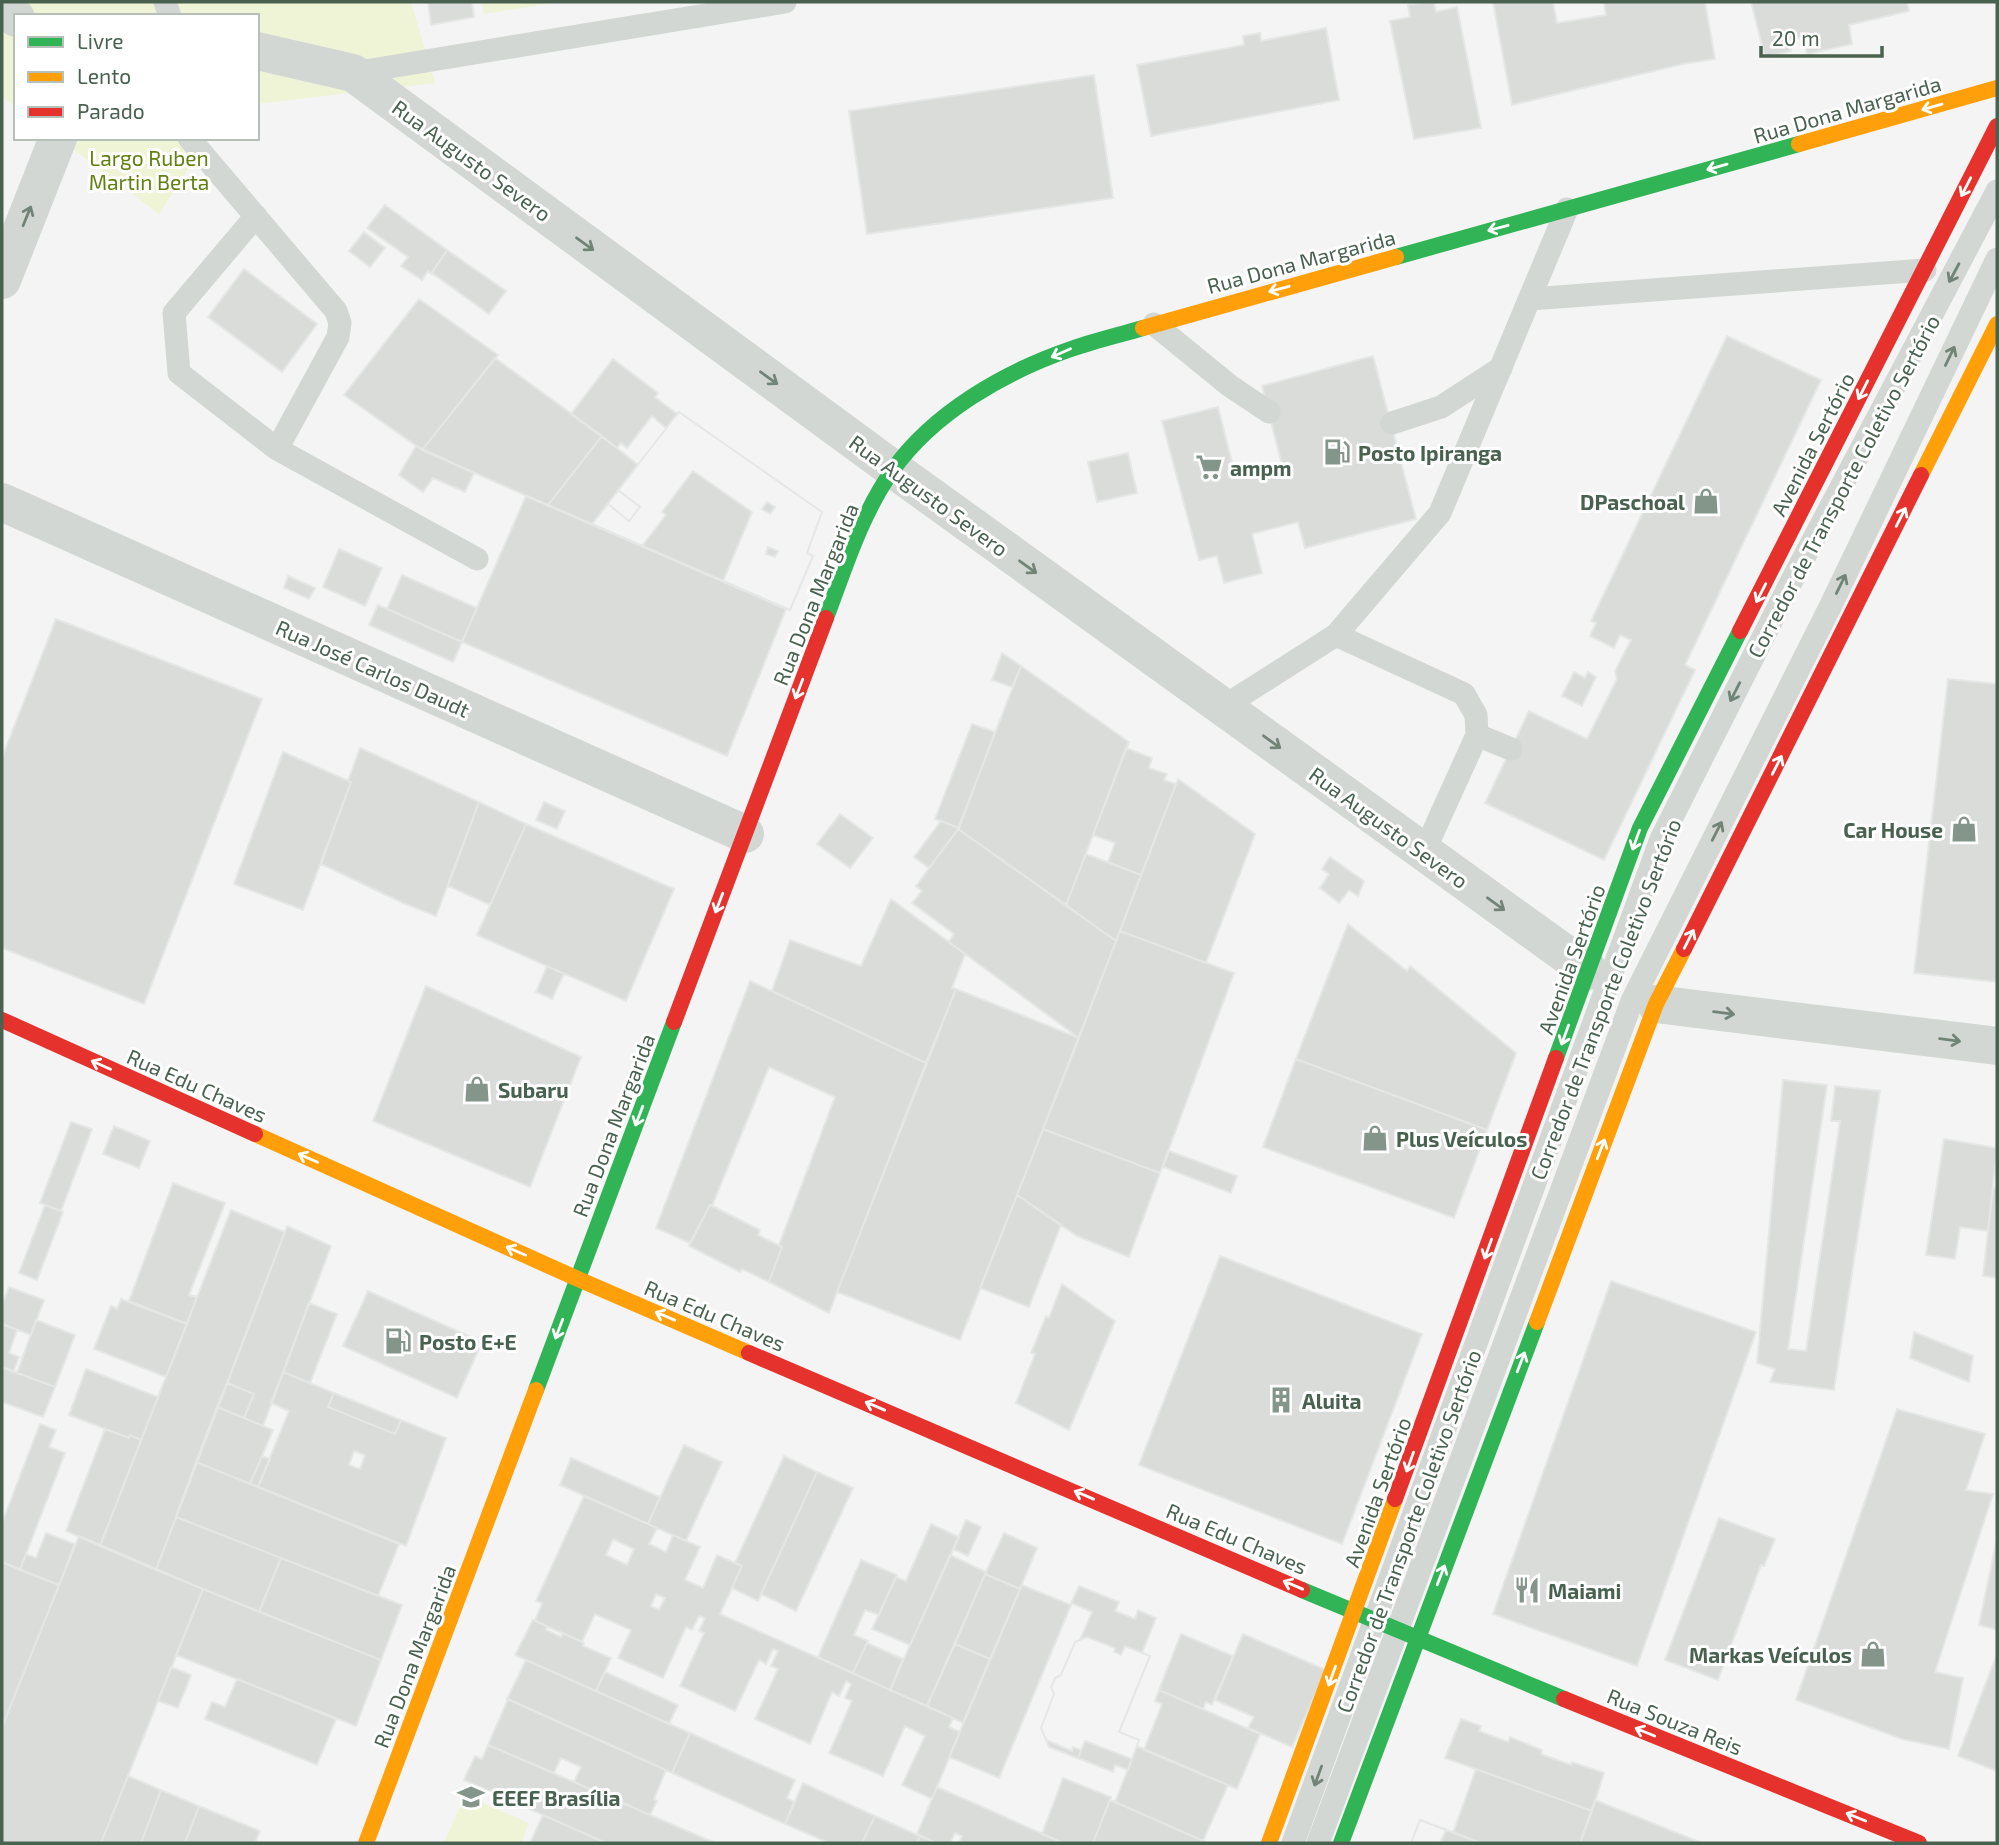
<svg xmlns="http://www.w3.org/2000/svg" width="1999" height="1845" viewBox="0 0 1999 1845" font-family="'Exo 2',sans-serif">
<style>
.green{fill:#eff4d7}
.building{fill:#dadcda;stroke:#e5e6e6;stroke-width:2;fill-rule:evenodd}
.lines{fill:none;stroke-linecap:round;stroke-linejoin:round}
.lane{stroke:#d2d7d3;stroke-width:23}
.street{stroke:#d2d7d3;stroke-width:38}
.fast{stroke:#30b455;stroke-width:16}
.slow{stroke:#ff9f0a;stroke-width:16}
.jam{stroke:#e5322d;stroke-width:16}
.oneway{stroke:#fff}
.oneway2{stroke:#718577}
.labels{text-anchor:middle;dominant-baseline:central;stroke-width:6;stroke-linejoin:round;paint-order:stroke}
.street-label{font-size:21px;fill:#48624f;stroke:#fff}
.park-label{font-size:21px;fill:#618010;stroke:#fff}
.poi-label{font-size:21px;font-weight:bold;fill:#48624f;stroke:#fff;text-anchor:start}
</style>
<rect width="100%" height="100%" fill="#f4f4f4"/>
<!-- green -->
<path class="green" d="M2 2H411L435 83 257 104V16H16V107L2 97Z
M481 2H559L484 14Z
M58 138H208L159 214Z
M465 1795 529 1823 521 1843H444Z"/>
<!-- building -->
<path class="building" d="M428 2H472L474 17 431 25Z
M1426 2H1434L1436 12 1457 7 1481 128 1414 139 1390 21 1410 17 1408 5Z
M1493 2H1553L1557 23 1606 15 1604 2H1705L1715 59 1683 64 1512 105Z
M1751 2H1907L1909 11 1849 25 1852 44 1807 54 1803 37 1789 41 1791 51 1765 57Z
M1326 28 1339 100 1151 136 1137 65 1244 45 1243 36 1260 33 1261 41Z
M1094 75 1113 198 867 234 849 111Z
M385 205 447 250 431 274 428 271 422 280 401 266 408 257 367 228Z
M364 232 385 248 370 267 349 251Z
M447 250 506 291 489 314 432 273Z
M244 269 317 324 282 372 208 317Z
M419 299 498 355 422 450 344 395Z
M1727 336 1821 380 1685 665 1695 670 1604 860 1485 803 1529 711 1587 739 1617 679 1615 671 1631 640 1620 635 1614 648 1590 636 1596 623 1591 621Z
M1373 356 1416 519 1305 548 1298 522 1252 534 1262 573 1224 583 1217 556 1199 560 1162 421 1218 407 1236 478 1282 465 1262 386Z
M495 358 602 436 548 505 422 450Z
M613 359 658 393 655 397 677 414 666 428 652 416 627 448 621 443 617 448 571 414Z
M679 412 822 512 807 553 813 556 790 610 723 581 752 512 693 471 662 512 666 515 642 546 592 524 608 504 629 521 640 507 618 490ZM767 502 775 507 770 514 762 509ZM768 547 778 551 775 557 766 554Z
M679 412 822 512 807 553 813 556 790 610 592 524 608 504 629 521 640 507 618 490Z
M602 436 638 465 592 524 548 505Z
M416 446 474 473 465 492 433 478 423 492 399 475Z
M1128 453 1137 493 1097 502 1088 462Z
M526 496 786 609 727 756 462 642Z
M339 549 382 568 365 606 323 587Z
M402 575 477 608 462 642 387 609Z
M288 576 315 588 309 599 284 588Z
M378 605 462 642 453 662 369 625Z
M56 619 262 699 144 1004 2 948V758Z
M1002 653 1021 666 1012 687 992 680Z
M1021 666 1129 742 1066 905 958 829Z
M1574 672 1585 678 1588 672 1596 677 1582 706 1562 696Z
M1948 679 1997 684V982L1914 973Z
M972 724 995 732 959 828 935 819Z
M360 748 479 802 436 916 403 903 321 864 351 782 348 781Z
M1126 748 1152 758 1149 768 1167 774 1164 780 1176 784 1141 875 1108 862 1115 843 1093 835Z
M283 752 351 782 303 910 234 884Z
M1178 779 1255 834 1206 963 1120 931Z
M479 802 526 824 490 905 448 886Z
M544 802 565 811 557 829 536 820Z
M840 814 873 838 850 868 817 844Z
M941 821 959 828 929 868 914 857Z
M526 824 674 889 626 1001 477 935Z
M958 829 1116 941 1079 1038 949 942 954 934 912 903 922 891 916 886Z
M1086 854 1141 875 1116 941 1066 905Z
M1330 857 1364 881 1358 896 1349 890 1339 903 1320 888 1329 874 1322 869Z
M891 899 965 954 952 988 956 989 926 1063 772 991 790 940 861 966Z
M1348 924 1407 971 1410 966 1516 1053 1487 1130 1296 1059Z
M1120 931 1234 973 1160 1173 1043 1129Z
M547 966 564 974 552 999 536 992Z
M750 981 926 1063 829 1313 769 1282 782 1247 779 1245 835 1097 769 1067 712 1206 710 1205 690 1243 656 1228Z
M426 986 581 1057 530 1187 373 1121Z
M956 989 1079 1038 960 1340 837 1292Z
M1296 1059 1487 1130 1454 1218 1263 1147Z
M1783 1080 1827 1085 1788 1349 1806 1351 1840 1121H1831L1835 1086 1880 1091 1834 1390 1770 1382 1775 1369 1757 1363Z
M71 1122 92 1129 61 1211 40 1203Z
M114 1126 150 1141 139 1168 103 1154Z
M1043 1129 1160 1173 1129 1257 1077 1236 1017 1195Z
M1944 1139 1997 1148 1988 1231 1960 1227 1955 1259 1926 1255Z
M1169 1151 1237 1176 1231 1193 1163 1167Z
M173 1183 225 1203 189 1295 197 1297 187 1324 129 1301Z
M1993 1187 1997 1188V1278L1983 1276Z
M1017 1195 1061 1225 1029 1307 980 1288Z
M45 1205 63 1212 37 1280 19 1273Z
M710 1205 760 1230 758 1235 782 1247 769 1282 742 1269 740 1272 689 1246Z
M231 1210 285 1232 156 1570 100 1546Z
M287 1226 331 1246 263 1426 244 1418 254 1394 227 1383Z
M1220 1256 1422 1334 1342 1544 1139 1465Z
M1611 1281 1756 1332 1637 1666 1493 1614Z
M1062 1284 1115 1321 1069 1430 1016 1403 1035 1354 1031 1353 1046 1316 1049 1318Z
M9 1287 44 1300 31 1335 2 1324V1305Z
M368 1291 482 1342 457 1398 343 1346Z
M121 1299 187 1324 166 1377 94 1349 111 1306 117 1309Z
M309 1303 337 1314 310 1383 283 1372Z
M36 1320 75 1335 55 1387 17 1373Z
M2 1324 17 1330 9 1353 19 1357 13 1372 2 1367Z
M1914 1332 1973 1356 1969 1382 1910 1358Z
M2 1367 55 1387 43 1417 2 1402Z
M86 1369 158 1397 141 1440 130 1435 129 1438 69 1415Z
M283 1372 334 1393 328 1407 395 1434 401 1420 446 1438 406 1546 258 1487 289 1411 271 1403ZM354 1451 365 1455 360 1469 349 1465Z
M227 1383 254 1394 244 1418 217 1407Z
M334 1393 401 1420 395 1434 328 1407Z
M217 1407 273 1430 250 1484 196 1462Z
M1897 1409 1985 1434 1966 1490 1993 1494 1935 1672 1963 1678 1949 1749 1902 1739 1796 1700Z
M40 1424 56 1430 49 1447 65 1453 20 1570 2 1562V1523Z
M105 1429 129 1438 130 1435 141 1440 100 1546 66 1531Z
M684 1445 722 1462 686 1541 648 1524Z
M262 1456 270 1459 258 1487 250 1484Z
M784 1456 817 1472 758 1601 732 1588 742 1566 735 1563Z
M571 1458 660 1497 648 1524 560 1485Z
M196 1462 399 1544 378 1596 176 1517Z
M817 1472 853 1488 796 1611 761 1594Z
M584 1496 657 1528 649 1544 666 1552 673 1535 700 1547 685 1580 703 1588 717 1555 742 1566 720 1614 953 1718 949 1727 960 1732 932 1799 902 1785 925 1736 905 1726 883 1776 829 1753 852 1701 845 1698 851 1684 846 1681 839 1696 832 1692 810 1744 755 1719 778 1669 771 1666 778 1651 773 1649 766 1664 759 1660 735 1711 680 1686 704 1633 699 1631 705 1618 699 1616 692 1630 686 1627 663 1678 618 1658 631 1630 595 1614 582 1642 535 1621 542 1603 536 1601ZM613 1539 634 1549 627 1565 606 1555ZM656 1594 665 1598 659 1610 651 1606Z
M176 1517 281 1558 259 1612 156 1570Z
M1719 1518 1775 1539 1764 1566 1761 1565 1718 1680 1665 1660Z
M966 1520 981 1527 968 1556 953 1549Z
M931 1524 959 1537 910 1645 872 1629 896 1577 906 1581Z
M46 1533 75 1544 59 1585 20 1570 26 1554 36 1558Z
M1004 1533 1037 1548 1020 1589 985 1574Z
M79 1536 203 1589 101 1843H2V1727Z
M1997 1538V1630L1979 1625Z
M950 1555 986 1572 927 1706 890 1690Z
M281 1558 402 1605 381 1660 259 1612Z
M861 1560 897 1575 879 1615 865 1610 854 1635 868 1641 853 1673 818 1657Z
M2 1562 59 1585 2 1727Z
M985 1574 1020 1589 990 1659 955 1644Z
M1022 1585 1071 1605 999 1778 949 1757Z
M1079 1586 1119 1602 1115 1611 1135 1619 1138 1610 1156 1618 1142 1653 1150 1656 1119 1732 1139 1740 1128 1770 1115 1765 1113 1772 1049 1747 1041 1728 1054 1694 1051 1687 1055 1678 1061 1675 1075 1642 1080 1640 1092 1612 1071 1603Z
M203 1589 381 1660 356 1726 176 1655Z
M533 1620 547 1626 546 1630 561 1637 563 1633 584 1643 583 1646 611 1658 596 1691 515 1655Z
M1181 1634 1233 1656 1212 1705 1206 1702 1203 1709 1159 1690Z
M1243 1634 1326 1670 1292 1747 1248 1728 1254 1717 1215 1700Z
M1087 1637 1115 1648 1114 1652 1121 1655 1125 1646 1150 1656 1119 1732 1139 1740 1128 1770 1115 1765 1113 1772 1078 1758 1081 1750 1073 1747 1072 1751 1046 1740 1041 1728 1054 1694 1051 1687 1055 1678 1061 1675 1075 1642Z
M867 1643 903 1659 890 1690 853 1673Z
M955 1644 990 1659 963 1723 927 1706Z
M1997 1654V1771L1958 1756Z
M526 1660 690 1733 672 1773 507 1699Z
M171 1667 191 1675 178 1708 158 1701Z
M605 1672 678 1705 669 1724 596 1691Z
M237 1679 336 1719 317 1765 205 1719 212 1702 225 1707Z
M1159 1690 1260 1734 1237 1789 1144 1750 1162 1704 1155 1701Z
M508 1699 666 1770 654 1799 657 1801 650 1815 574 1782 581 1767 561 1758 554 1773 488 1745Z
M1461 1719 1481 1726 1479 1731 1508 1742 1510 1737 1542 1750 1541 1754 1571 1765 1572 1762 1604 1773 1592 1811 1445 1758Z
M690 1733 795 1780 787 1798 794 1802 785 1824 672 1773Z
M1085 1741 1132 1759 1128 1770 1115 1765 1113 1772 1078 1758Z
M488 1745 574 1782 715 1843H606L464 1780 475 1756 482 1759Z
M1137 1746 1228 1785 1203 1841 1115 1802Z
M1476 1769 1592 1811 1580 1843H1481L1453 1833Z
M128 1776 161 1790 141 1843H101Z
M1063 1778 1111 1797 1093 1843H1063L1042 1834Z
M803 1783 875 1816 862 1843H829L785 1824Z
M937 1787 987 1809 1063 1843H959L962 1836 955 1833 950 1843H936L917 1834Z
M161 1790 199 1806 185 1843H141Z
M1110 1800 1115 1802 1208 1843H1093Z
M1595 1800 1702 1843H1580Z
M199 1806 260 1831 255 1843H185Z
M543 1815 606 1843H530Z
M875 1816 920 1836 917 1843H862Z
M1420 1820 1423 1821 1481 1843H1411Z
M1420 1820 1446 1830 1440 1843H1411Z
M920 1836 936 1843H917Z"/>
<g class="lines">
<!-- lane -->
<path class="lane" d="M165 2 170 16
M353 73 785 2
M189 138 336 311 340 323 338 337 277 449 477 559
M256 216 174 313 179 373 277 449
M1530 299 1925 270
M1154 324 1230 386 1269 412
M1392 423 1441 407 1501 368
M1336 635 1464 694 1476 715 1477 735 1424 852
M1223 707 1336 635 1440 513 1567 209
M1477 735 1511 749
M1293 1843 1661 839 1790 584 1997 191
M1318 1843 1632 1001 1831 605 1997 259"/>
<!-- street -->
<path class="street" d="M2 8 16 18
M257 51 353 73 893 469 1589 971
M2 280 58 138
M2 502 745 834
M1656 1004 1997 1046"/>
<!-- fast -->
<path class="fast" d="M1396 257 1799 144
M826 618C845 568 861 515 892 471 933 413 1004 372 1071 349 1094 341 1119 335 1143 328
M1556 1058 1640 828 1740 631
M536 1390 674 1022
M1302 1590 1564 1699
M1341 1843 1537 1322"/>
<!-- slow -->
<path class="slow" d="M1799 144 1997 88
M1143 328 1396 257
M1921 475 1997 324
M255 1134 578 1279 749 1353
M1537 1322 1656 1004 1684 949
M366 1843 536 1390
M1269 1843 1395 1499"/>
<!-- jam -->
<path class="jam" d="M1740 631 1997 126
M1684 949 1921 475
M2 1020 255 1134
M674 1022 826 618
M749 1353 1302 1590
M1395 1499 1556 1058
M1564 1699 1919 1843"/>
</g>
<!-- one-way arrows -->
<defs><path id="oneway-shaft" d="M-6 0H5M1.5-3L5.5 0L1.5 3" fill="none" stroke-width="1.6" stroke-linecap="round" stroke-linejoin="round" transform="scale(1.75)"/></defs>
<g class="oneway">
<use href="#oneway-shaft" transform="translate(1932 107) rotate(164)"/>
<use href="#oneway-shaft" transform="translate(1717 167) rotate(164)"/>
<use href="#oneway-shaft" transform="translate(1966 187) rotate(117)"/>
<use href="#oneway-shaft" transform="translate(1498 228) rotate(165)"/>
<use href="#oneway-shaft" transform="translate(1279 289) rotate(165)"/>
<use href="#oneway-shaft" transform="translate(1061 353) rotate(156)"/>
<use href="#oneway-shaft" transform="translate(1863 390) rotate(117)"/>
<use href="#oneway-shaft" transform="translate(1901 517) rotate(-63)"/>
<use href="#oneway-shaft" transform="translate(1761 593) rotate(117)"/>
<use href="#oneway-shaft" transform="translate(799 689) rotate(111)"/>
<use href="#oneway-shaft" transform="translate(1777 765) rotate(-63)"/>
<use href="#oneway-shaft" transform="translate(1636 840) rotate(110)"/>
<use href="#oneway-shaft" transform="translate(719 903) rotate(111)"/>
<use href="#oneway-shaft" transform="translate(1689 939) rotate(-63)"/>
<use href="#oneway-shaft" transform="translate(1565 1035) rotate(110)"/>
<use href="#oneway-shaft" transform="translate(101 1065) rotate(-156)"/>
<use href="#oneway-shaft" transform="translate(639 1116) rotate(111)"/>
<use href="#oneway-shaft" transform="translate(1601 1149) rotate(-69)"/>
<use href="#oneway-shaft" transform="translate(308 1158) rotate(-156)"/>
<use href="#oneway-shaft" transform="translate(1488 1249) rotate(110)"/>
<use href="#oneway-shaft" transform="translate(516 1251) rotate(-156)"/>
<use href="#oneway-shaft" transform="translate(665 1316) rotate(-157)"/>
<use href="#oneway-shaft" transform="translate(559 1329) rotate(111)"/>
<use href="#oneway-shaft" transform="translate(1521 1362) rotate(-69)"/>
<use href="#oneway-shaft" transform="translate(875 1406) rotate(-157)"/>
<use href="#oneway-shaft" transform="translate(1410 1462) rotate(110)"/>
<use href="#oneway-shaft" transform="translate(1084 1495) rotate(-157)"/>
<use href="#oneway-shaft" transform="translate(1441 1575) rotate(-69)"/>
<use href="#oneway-shaft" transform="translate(1293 1585) rotate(-157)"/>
<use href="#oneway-shaft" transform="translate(1332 1676) rotate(110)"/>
<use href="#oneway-shaft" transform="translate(1645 1732) rotate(-158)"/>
<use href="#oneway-shaft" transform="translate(1856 1817) rotate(-158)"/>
</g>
<g class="oneway2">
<use href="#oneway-shaft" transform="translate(27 216) rotate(-68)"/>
<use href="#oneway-shaft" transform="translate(585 244) rotate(36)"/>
<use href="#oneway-shaft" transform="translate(1954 273) rotate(118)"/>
<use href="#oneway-shaft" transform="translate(1950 356) rotate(-64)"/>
<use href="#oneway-shaft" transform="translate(769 378) rotate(36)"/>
<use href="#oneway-shaft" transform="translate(1028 567) rotate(36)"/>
<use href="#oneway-shaft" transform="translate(1841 584) rotate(-64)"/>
<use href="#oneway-shaft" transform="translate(1735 692) rotate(117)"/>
<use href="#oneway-shaft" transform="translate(1272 742) rotate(36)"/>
<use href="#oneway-shaft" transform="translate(1717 831) rotate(-63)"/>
<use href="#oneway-shaft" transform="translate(1496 904) rotate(36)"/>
<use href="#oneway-shaft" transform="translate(1724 1013) rotate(7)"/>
<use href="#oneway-shaft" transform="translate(1950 1040) rotate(7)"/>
<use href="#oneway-shaft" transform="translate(1318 1776) rotate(110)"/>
</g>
<!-- icons -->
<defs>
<g id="fuel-bare" transform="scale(2.1)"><path d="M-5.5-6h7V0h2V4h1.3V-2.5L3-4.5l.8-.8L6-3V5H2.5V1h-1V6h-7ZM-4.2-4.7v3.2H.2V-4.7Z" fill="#849589" stroke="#fff" stroke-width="2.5" paint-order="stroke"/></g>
<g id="supermarket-bare" transform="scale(2.1)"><path d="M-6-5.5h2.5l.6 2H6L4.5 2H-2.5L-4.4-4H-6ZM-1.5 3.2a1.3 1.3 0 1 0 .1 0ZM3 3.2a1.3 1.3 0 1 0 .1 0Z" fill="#849589" stroke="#fff" stroke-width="2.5" paint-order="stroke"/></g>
<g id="shop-bare" transform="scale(2.1)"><path d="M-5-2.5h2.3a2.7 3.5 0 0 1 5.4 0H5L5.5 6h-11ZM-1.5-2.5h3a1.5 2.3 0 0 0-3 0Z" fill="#849589" stroke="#fff" stroke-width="2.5" paint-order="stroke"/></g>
<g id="building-bare" transform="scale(2.1)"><path d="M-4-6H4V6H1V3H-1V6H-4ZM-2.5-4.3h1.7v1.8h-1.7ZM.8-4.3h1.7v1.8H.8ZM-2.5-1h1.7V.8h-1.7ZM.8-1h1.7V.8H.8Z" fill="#849589" stroke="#fff" stroke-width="2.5" paint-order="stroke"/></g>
<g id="restaurant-bare" transform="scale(2.1)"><path d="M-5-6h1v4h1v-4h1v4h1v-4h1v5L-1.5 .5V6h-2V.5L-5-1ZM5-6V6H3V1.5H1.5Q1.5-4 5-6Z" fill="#849589" stroke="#fff" stroke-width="2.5" paint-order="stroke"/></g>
<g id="school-bare" transform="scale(2.1)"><path d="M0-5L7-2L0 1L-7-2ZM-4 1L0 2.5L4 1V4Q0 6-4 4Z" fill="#849589" stroke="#fff" stroke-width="2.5" paint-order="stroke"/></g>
</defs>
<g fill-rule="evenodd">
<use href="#fuel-bare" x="1337" y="452"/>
<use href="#supermarket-bare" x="1209" y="467"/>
<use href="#shop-bare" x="1706" y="501"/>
<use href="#shop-bare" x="1964" y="829"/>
<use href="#shop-bare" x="477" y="1089"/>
<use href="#shop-bare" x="1375" y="1138"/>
<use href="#fuel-bare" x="398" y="1341"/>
<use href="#building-bare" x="1281" y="1400"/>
<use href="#restaurant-bare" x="1527" y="1590"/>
<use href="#shop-bare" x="1873" y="1654"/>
<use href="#school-bare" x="471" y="1797"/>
</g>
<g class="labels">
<!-- street labels -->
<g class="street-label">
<text transform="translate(1847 109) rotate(-16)">Rua Dona Margarida</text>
<text transform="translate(472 160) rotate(36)">Rua Augusto Severo</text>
<text transform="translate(1301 261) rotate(-15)">Rua Dona Margarida</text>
<text transform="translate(1812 444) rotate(-63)">Avenida Sertório</text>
<text transform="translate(1843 486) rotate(-62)">Corredor de Transporte Coletivo Sertório</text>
<text transform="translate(929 495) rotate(36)">Rua Augusto Severo</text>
<text transform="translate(815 594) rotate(-68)">Rua Dona Margarida</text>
<text transform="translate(373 668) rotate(24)">Rua José Carlos Daudt</text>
<text transform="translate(1389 827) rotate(36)">Rua Augusto Severo</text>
<text transform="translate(1571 959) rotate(-70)">Avenida Sertório</text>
<text transform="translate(1605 999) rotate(-69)">Corredor de Transporte Coletivo Sertório</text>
<text transform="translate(197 1085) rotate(24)">Rua Edu Chaves</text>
<text transform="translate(613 1125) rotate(-69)">Rua Dona Margarida</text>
<text transform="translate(715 1315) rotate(23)">Rua Edu Chaves</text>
<text transform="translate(1377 1492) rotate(-70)">Avenida Sertório</text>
<text transform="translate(1408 1531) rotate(-70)">Corredor de Transporte Coletivo Sertório</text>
<text transform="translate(1237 1538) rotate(23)">Rua Edu Chaves</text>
<text transform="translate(414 1656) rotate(-69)">Rua Dona Margarida</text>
<text transform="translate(1675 1721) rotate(22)">Rua Souza Reis</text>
</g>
<!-- park labels -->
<g class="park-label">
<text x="149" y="157">Largo Ruben<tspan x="149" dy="24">Martin Berta</tspan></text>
</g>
<!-- poi labels -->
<g class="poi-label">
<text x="1358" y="452">Posto Ipiranga</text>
<text x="1230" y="467">ampm</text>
<text x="1685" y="501" text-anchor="end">DPaschoal</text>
<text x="1943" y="829" text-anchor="end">Car House</text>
<text x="498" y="1089">Subaru</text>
<text x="1396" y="1138">Plus Veículos</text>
<text x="419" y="1341">Posto E+E</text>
<text x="1302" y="1400">Aluita</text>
<text x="1548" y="1590">Maiami</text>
<text x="1852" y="1654" text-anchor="end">Markas Veículos</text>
<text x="492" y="1797">EEEF Brasília</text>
</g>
</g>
<!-- border -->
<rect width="1999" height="1845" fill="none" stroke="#48624f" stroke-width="7"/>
<!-- legend -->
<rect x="14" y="14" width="245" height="126" fill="#ffffff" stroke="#b6c0b9" stroke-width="2"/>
<rect x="28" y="37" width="35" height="10" fill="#30b455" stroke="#b6c0b9" stroke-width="2"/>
<text x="77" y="49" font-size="21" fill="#48624f">Livre</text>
<rect x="28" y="72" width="35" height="10" fill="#ff9f0a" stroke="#b6c0b9" stroke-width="2"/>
<text x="77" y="84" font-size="21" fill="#48624f">Lento</text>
<rect x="28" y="107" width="35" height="10" fill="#e5322d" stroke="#b6c0b9" stroke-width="2"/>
<text x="77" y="119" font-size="21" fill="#48624f">Parado</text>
<!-- scale -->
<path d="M1761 46v10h121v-10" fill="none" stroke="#48624f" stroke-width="3.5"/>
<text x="1772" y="46" font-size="21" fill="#48624f" stroke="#ffffff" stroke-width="5" paint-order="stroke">20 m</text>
</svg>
